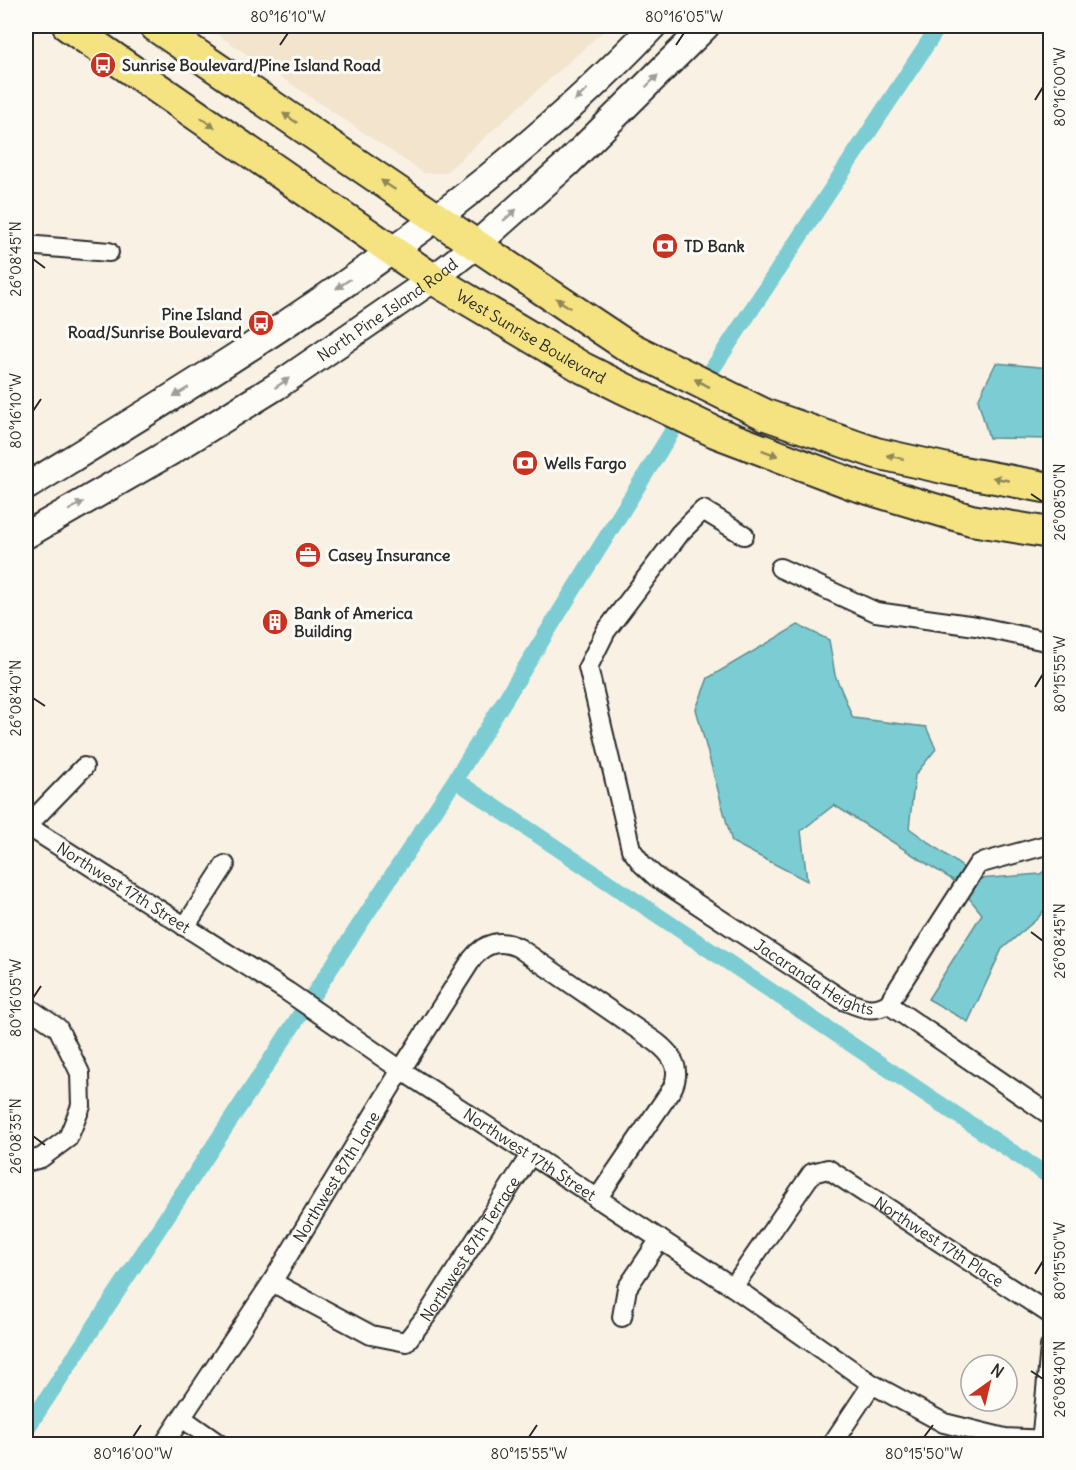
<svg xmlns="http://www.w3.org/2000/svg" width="1076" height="1470" viewBox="0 0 1076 1470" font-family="Delius,sans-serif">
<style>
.built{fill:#f2e4cd}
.water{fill:#7ccdd3;stroke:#5c8c90;stroke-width:1.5}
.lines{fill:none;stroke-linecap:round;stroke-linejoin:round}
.canal{stroke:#7ccdd3;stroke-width:16}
.minor-casing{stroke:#2b2b2b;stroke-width:22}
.secondary-casing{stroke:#2b2b2b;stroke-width:30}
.trunk-casing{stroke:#2b2b2b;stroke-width:34}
.minor{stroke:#fdfcf7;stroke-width:18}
.secondary{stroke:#fdfcf7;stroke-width:26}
.trunk{stroke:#f5e382;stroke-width:30}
.oneway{fill:#9e9e9b}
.oneway2{fill:#908756}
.ticks{fill:none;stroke:#2b2b2b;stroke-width:2}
.labels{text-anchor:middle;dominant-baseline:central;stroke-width:6;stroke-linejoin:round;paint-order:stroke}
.poi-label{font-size:16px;font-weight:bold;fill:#2b2b2b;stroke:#fdfcf7;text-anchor:start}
.street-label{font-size:16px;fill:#2b2b2b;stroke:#fdfcf7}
.neatline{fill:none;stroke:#2b2b2b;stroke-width:2}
.ticks-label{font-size:15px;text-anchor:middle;fill:#2b2b2b}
</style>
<rect width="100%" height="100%" fill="#f8f1e4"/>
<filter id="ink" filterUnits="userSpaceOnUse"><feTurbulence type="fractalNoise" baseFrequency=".0167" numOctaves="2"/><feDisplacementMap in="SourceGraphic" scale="12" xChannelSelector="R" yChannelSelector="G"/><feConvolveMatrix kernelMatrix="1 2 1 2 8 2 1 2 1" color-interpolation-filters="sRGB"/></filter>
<g filter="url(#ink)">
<!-- built -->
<path class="built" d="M205 26H609L445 173H424Z"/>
<!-- water -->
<path class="water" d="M996 363 1050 368V439L989 438 978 400Z
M798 625 829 640 835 675 853 718 926 727 936 749 915 775 909 828 979 879 1040 874 1050 867V902L1038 918 1002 949 968 1022 928 999 982 914 956 882 834 805 801 831 807 881 732 842 696 709 708 678Z"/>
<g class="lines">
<!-- canal -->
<path class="canal" d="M711 371 939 26
M455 780 1050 1177
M26 1430 455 780 671 433"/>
<!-- minor casing -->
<g class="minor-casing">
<g id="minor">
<path d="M26 245 109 252"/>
<path id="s1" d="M744 535 703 510 680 533 606 631 588 667 631 849 642 864 656 877 843 1000C860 1007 871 1013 888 1004L978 864 1050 844"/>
<path d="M780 568 876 612 976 626 1050 642"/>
<path id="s2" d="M26 825 288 992 401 1070 733 1287 872 1384 944 1423 1005 1438 1050 1440"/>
<path d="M26 827 84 767"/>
<path d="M185 927 225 865"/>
<path d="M888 1004 1050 1115"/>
<path d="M26 1006 58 1028 80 1073 81 1106 68 1138 41 1158 26 1162"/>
<path id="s3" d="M272 1282 371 1335 406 1342 427 1315 531 1154"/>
<path id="s4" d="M733 1287 812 1173 828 1169 1050 1314"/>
<path d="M622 1317 627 1288 660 1239"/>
<path d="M182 1418 219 1444"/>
<path id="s5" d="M164 1444 272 1282 401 1070 472 959C485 942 501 939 519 948L656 1042C673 1055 682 1069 672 1089L597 1199"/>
<path d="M832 1444 872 1384"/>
<path d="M1041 1444 1050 1347"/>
</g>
</g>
<!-- secondary casing -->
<g class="secondary-casing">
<g id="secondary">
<path d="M26 487C247 351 474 216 653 26"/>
<path id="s6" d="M26 535 172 451 277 386 433 279 476 245 567 164 706 26"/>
</g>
</g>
<!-- trunk casing -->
<g class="trunk-casing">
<g id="trunk">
<path id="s7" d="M68 26 433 279 583 368 623 388 715 432 855 485 971 520 1050 533"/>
<path d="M155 26 476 245 627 346 766 415 876 453 952 470 1050 488"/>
</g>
</g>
<!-- minor -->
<use href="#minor" class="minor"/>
<!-- secondary -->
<use href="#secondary" class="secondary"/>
<!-- trunk -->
<use href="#trunk" class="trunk"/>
</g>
<!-- one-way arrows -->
<defs><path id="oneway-solid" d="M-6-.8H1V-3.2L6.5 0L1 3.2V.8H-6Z" transform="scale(1.5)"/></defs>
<g class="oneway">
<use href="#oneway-solid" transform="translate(652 81) rotate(-44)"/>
<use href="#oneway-solid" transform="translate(581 95) rotate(137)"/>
<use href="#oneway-solid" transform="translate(510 215) rotate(-41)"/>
<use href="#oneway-solid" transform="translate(343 284) rotate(146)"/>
<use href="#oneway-solid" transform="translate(282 383) rotate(-34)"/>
<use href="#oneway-solid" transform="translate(181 392) rotate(149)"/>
<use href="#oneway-solid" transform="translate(76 506) rotate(-30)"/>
</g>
<g class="oneway2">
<use href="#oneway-solid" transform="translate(290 118) rotate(-146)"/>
<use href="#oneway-solid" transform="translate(208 123) rotate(35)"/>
<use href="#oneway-solid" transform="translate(388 185) rotate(-146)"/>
<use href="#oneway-solid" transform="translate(563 303) rotate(-146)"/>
<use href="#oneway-solid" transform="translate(702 383) rotate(-153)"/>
<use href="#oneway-solid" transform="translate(770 453) rotate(21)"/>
<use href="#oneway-solid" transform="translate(895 457) rotate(-167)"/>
<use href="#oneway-solid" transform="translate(1001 479) rotate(-169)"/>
</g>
</g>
<!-- ticks -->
<path class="ticks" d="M280 45 288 33M676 45 684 33M1035 100 1043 87M33 259 45 268M33 411 41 399M1031 494 1043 502M1035 687 1043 674M33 698 45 706M1031 932 1043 941M33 998 41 986M33 1136 45 1145M1035 1274 1043 1261M1031 1371 1043 1379M133 1437 141 1425M529 1437 537 1425M924 1437 933 1425"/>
<!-- icons -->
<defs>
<g id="bus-disc" transform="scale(1.35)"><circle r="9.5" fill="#c8321e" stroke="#fdfcf7"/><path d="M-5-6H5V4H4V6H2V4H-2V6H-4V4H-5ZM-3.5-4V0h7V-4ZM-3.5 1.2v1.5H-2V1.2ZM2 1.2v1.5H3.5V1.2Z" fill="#fff"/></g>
<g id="bank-disc" transform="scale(1.35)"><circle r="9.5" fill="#c8321e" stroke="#fdfcf7"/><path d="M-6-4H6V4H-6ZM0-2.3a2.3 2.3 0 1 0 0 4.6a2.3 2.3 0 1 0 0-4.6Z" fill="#fff"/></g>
<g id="office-disc" transform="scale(1.35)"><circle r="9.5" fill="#c8321e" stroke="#fdfcf7"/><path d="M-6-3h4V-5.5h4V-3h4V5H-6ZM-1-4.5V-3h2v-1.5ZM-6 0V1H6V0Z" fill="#fff"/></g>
<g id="building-disc" transform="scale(1.35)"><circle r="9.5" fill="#c8321e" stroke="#fdfcf7"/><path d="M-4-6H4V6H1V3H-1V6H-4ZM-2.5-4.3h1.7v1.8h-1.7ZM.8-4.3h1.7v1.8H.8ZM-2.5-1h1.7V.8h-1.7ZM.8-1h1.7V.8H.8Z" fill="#fff"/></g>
</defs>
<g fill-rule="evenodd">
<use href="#bus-disc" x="103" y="65"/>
<use href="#bank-disc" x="665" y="246"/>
<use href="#bus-disc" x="261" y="323"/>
<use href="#bank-disc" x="525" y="463"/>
<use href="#office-disc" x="308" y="555"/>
<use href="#building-disc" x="275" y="622"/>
</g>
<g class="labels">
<!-- poi labels -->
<g class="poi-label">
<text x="122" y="65">Sunrise Boulevard/Pine Island Road</text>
<text x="684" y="246">TD Bank</text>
<text x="242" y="314" text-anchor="end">Pine Island<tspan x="242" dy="18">Road/Sunrise Boulevard</tspan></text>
<text x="544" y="463">Wells Fargo</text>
<text x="328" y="555">Casey Insurance</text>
<text x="294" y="613">Bank of America<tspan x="294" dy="18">Building</tspan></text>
</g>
<!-- street labels -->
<g class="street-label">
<text stroke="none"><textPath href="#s6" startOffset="426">North Pine Island Road</textPath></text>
<text stroke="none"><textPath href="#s7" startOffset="558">West Sunrise Boulevard</textPath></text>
<text stroke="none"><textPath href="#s2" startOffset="116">Northwest 17th Street</textPath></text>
<text stroke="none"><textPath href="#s1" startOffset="656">Jacaranda Heights</textPath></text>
<text stroke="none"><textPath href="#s2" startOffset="602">Northwest 17th Street</textPath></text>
<text stroke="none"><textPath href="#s5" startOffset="318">Northwest 87th Lane</textPath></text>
<text stroke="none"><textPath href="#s4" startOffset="288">Northwest 17th Place</textPath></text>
<text stroke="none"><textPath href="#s3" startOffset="261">Northwest 87th Terrace</textPath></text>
</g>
</g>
<!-- margin -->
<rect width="1076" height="1470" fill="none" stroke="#fdfcf7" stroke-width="66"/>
<!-- north arrow -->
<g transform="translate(989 1383) rotate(34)"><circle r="28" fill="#fdfcf7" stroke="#a9a8a5" stroke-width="1.5"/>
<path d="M0-4.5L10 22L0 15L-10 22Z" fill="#c8321e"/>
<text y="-9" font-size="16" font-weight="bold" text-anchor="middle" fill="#2b2b2b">N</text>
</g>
<rect x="33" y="33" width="1010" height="1404" class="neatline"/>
<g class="ticks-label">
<text x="288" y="22">80°16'10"W</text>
<text x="684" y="22">80°16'05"W</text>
<text transform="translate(1060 87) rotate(-90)" y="5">80°16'00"W</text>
<text transform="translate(16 259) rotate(-90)" y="5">26°08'45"N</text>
<text transform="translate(16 411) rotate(-90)" y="5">80°16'10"W</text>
<text transform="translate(1060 502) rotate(-90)" y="5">26°08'50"N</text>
<text transform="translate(1060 674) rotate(-90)" y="5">80°15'55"W</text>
<text transform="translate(16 698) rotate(-90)" y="5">26°08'40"N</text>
<text transform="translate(1060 941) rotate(-90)" y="5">26°08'45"N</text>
<text transform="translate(16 998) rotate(-90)" y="5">80°16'05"W</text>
<text transform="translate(16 1136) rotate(-90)" y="5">26°08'35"N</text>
<text transform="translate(1060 1261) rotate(-90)" y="5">80°15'50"W</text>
<text transform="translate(1060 1379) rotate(-90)" y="5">26°08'40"N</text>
<text x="133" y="1459">80°16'00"W</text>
<text x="529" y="1459">80°15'55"W</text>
<text x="924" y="1459">80°15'50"W</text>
</g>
</svg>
